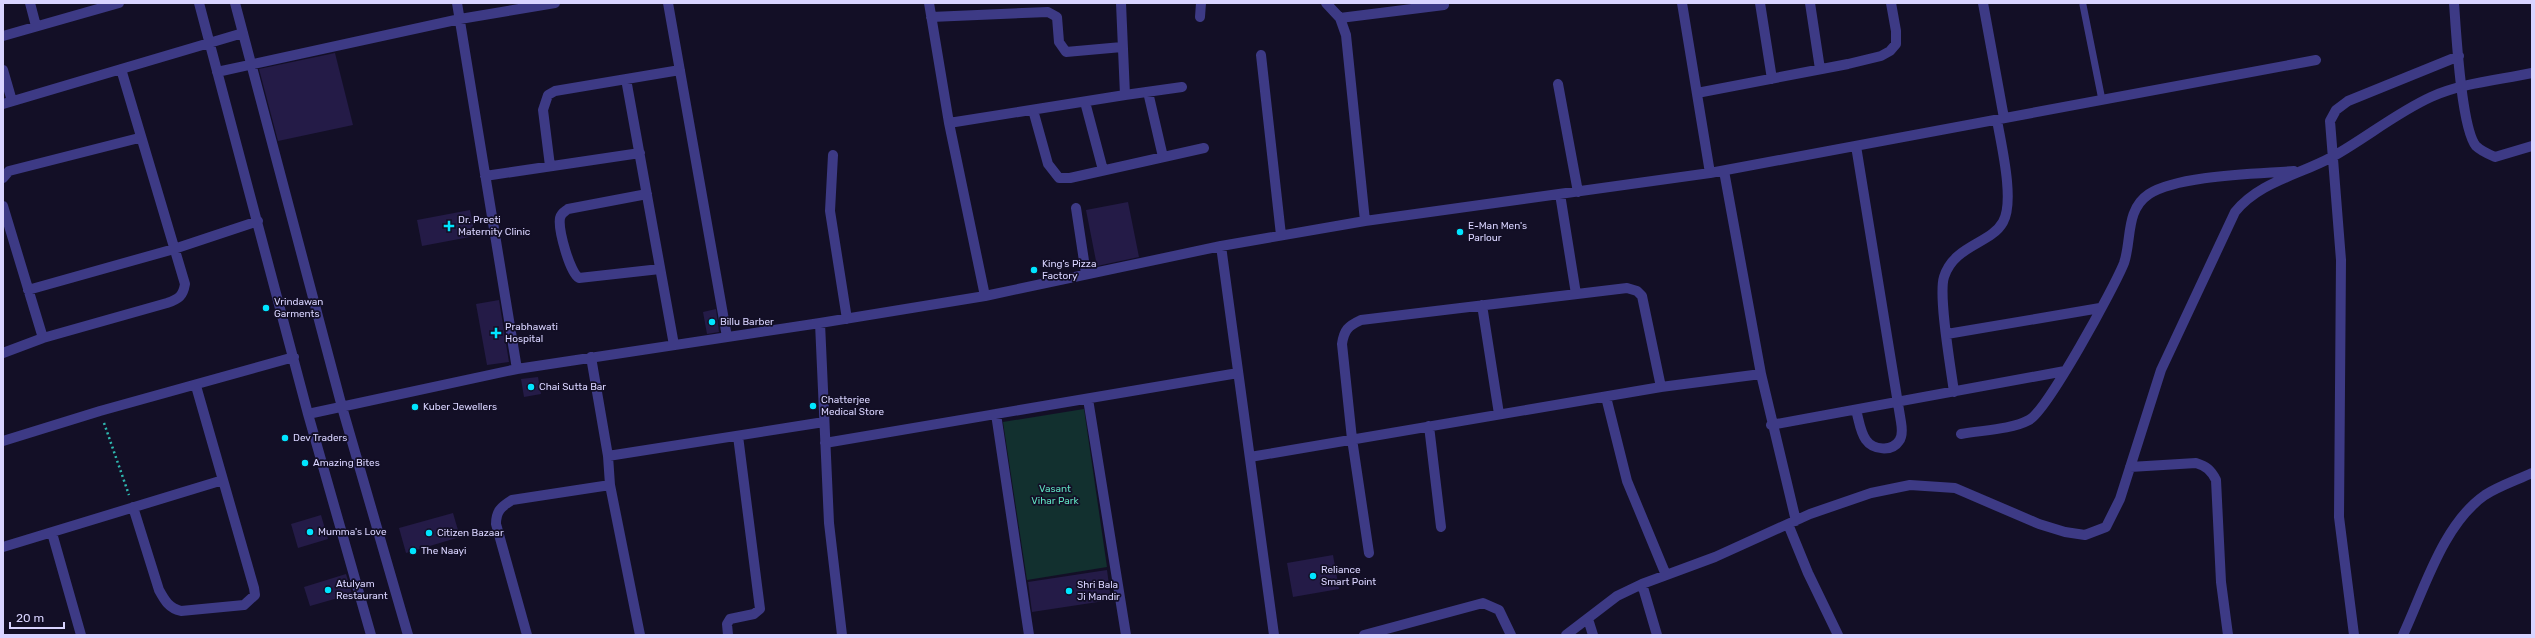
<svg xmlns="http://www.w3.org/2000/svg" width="2535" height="638" viewBox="0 0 2535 638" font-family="Rubik,sans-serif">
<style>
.green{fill:#12302f}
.building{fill:#241b47}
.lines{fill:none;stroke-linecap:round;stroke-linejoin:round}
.path{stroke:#2fb8b0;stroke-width:2.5;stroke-dasharray:2 3;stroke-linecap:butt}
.lane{stroke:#3d3a85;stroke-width:7}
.street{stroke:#3d3a85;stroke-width:10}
.poi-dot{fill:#00e5ff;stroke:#130f26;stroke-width:1.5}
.labels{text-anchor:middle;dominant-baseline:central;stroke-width:3.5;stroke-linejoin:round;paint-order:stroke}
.poi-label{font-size:10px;fill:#d9d4ff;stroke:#130f26;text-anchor:start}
.park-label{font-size:10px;fill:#5fe0c0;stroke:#130f26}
</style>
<rect width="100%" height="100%" fill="#130f26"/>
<!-- green -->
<path class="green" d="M1084 409 1107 567 1027 580 1003 422Z"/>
<!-- building -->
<path class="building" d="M335 53 353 125 278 141 259 69Z
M1128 202 1139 257 1097 266 1086 210Z
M470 210 475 236 422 246 417 220Z
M499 300 509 362 487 365 476 304Z
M716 309 719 332 707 334 703 312Z
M538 377 541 394 524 397 521 379Z
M453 513 460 537 406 553 399 528Z
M321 515 328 539 298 548 291 524Z
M1333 555 1339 589 1293 597 1287 563Z
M1107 570 1111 600 1032 612 1028 582Z
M346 574 352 594 310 606 304 587Z"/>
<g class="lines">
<!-- path -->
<path class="path" d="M104 423 129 495"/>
<!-- lane -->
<path class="lane" d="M2083 5 2102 100"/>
<!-- street -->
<path class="street" d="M30 3 36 26
M199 3 308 414 371 635
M235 3 342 407 408 635
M457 3 517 369
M668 3 727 337
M929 3 949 123 985 296
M1326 3 1340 18 1346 35 1365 221
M1682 3 1710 173
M1760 3 1772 79
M1810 3 1820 69
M1983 3 2004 118
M2454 3C2456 30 2461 128 2476 146 2481 151 2488 154 2495 157L2532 146
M931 17 1048 12 1057 17 1059 42 1066 52 1122 47
M1200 17 1201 3
M1340 18 1444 5
M3 36 119 3
M1261 55 1281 235
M3 70 12 101
M217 72 460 19 555 3
M626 79 674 345
M1558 84 1578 192
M1148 92 1163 157
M1697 93 1848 64 1881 56 1890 51 1896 44V31L1891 3
M1125 95 1182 87
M1085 102 1103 170
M3 104 243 33
M1033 110 1048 164 1059 178H1070L1204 148
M949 123 1125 95 1121 3
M1856 146 1901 422C1902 428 1903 436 1899 441 1892 452 1873 450 1866 440 1860 432 1859 420 1856 410
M833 155 830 211 847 319
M550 166 543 110 548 95 555 91 680 70
M1724 171 1761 374 1796 521
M485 176 640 153
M3 178 9 171 139 138
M647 194 568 209C564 212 561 213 560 218 558 230 570 273 579 278L660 269
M1560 194 1576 294
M3 206 43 338
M1076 208 1086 274
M1221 246 1274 635
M28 290 174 249 258 221
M1482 305 1499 414
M820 323 829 523 842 635
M1947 334 2100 308
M3 353 43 338 167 303C179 299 183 296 185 284L121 69
M591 357 608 456 610 485 640 635
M1954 392C1951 369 1938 296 1944 277 1954 245 1991 244 2003 222 2015 201 2001 144 1997 120
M1606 397 1627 481 1666 575
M1088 399 1126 635
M308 414 517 369 820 323 985 296 1221 246 1365 221 1710 173 2316 60
M996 414 1029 635
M1771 425 2065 371
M1429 426 1441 527
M1961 434C1983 430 2010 430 2029 420 2047 411 2115 286 2124 263 2132 240 2125 210 2149 194 2179 175 2257 174 2294 171
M3 441 100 411 294 357
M825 443 1238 373
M608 456 824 422
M1250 457 1661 387 1761 374
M2130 467 2196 463C2206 466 2211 470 2216 480L2221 582 2228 635
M133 507 159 590C165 601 169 608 181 611L244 605 255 595 254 588 223 480
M1788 524 1808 573 1838 635
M52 533 81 635
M3 547 223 480 196 386
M1369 553 1352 439 1342 344C1344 330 1348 326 1361 320L1627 288 1637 291 1642 296 1661 387
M1642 584 1657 635
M1588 619 1593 635
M527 635 496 524C496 511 501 507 512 500L610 485
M728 635 727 624 730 619 754 614 760 609 738 436
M1364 635 1483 603 1499 610 1511 635
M1566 635 1617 596 1642 584 1715 557 1810 514 1871 493 1910 485 1955 488 2039 524 2065 532 2085 535 2106 527 2120 499 2161 370 2235 212C2259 182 2299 175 2332 157 2366 138 2396 113 2431 97 2462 83 2499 80 2532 73
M2354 635 2339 517 2341 260 2330 121 2336 110 2348 101 2459 56
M2403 635C2424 590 2443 524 2485 495 2499 486 2517 480 2532 473"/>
</g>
<!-- markers -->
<g class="poi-dot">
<path d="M447 220h4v4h4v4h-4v4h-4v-4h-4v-4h4z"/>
<circle cx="1460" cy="232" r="4"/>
<circle cx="1034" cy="270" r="4"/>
<circle cx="266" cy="308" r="4"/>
<circle cx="712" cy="322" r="4"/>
<path d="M494 327h4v4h4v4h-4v4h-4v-4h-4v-4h4z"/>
<circle cx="531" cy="387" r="4"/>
<circle cx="813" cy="406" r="4"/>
<circle cx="415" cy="407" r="4"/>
<circle cx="285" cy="438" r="4"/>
<circle cx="305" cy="463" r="4"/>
<circle cx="310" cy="532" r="4"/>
<circle cx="429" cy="533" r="4"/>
<circle cx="413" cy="551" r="4"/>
<circle cx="1313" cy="576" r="4"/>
<circle cx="328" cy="590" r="4"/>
<circle cx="1069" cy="591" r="4"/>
</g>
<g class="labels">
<!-- poi labels -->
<g class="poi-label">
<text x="458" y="220">Dr. Preeti<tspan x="458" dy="12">Maternity Clinic</tspan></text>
<text x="1468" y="226">E-Man Men's<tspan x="1468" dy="12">Parlour</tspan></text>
<text x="1042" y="264">King's Pizza<tspan x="1042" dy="12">Factory</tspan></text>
<text x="274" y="302">Vrindawan<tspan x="274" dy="12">Garments</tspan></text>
<text x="720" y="322">Billu Barber</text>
<text x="505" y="327">Prabhawati<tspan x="505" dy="12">Hospital</tspan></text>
<text x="539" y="387">Chai Sutta Bar</text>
<text x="821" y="400">Chatterjee<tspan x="821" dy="12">Medical Store</tspan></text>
<text x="423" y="407">Kuber Jewellers</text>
<text x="293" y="438">Dev Traders</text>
<text x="313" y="463">Amazing Bites</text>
<text x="318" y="532">Mumma's Love</text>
<text x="437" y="533">Citizen Bazaar</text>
<text x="421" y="551">The Naayi</text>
<text x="1321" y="570">Reliance<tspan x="1321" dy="12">Smart Point</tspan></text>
<text x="336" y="584">Atulyam<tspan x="336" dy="12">Restaurant</tspan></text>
<text x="1077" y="585">Shri Bala<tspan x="1077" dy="12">Ji Mandir</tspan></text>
</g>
<!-- park labels -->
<g class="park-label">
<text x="1055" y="489">Vasant<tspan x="1055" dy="12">Vihar Park</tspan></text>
</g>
</g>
<!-- border -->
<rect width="2535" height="638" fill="none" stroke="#d9d4ff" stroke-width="8"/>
<!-- scale -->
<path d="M10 622v6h54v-6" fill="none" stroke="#d9d4ff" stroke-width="2"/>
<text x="16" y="622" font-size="12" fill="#d9d4ff" stroke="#130f26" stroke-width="3" paint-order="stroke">20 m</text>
</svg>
